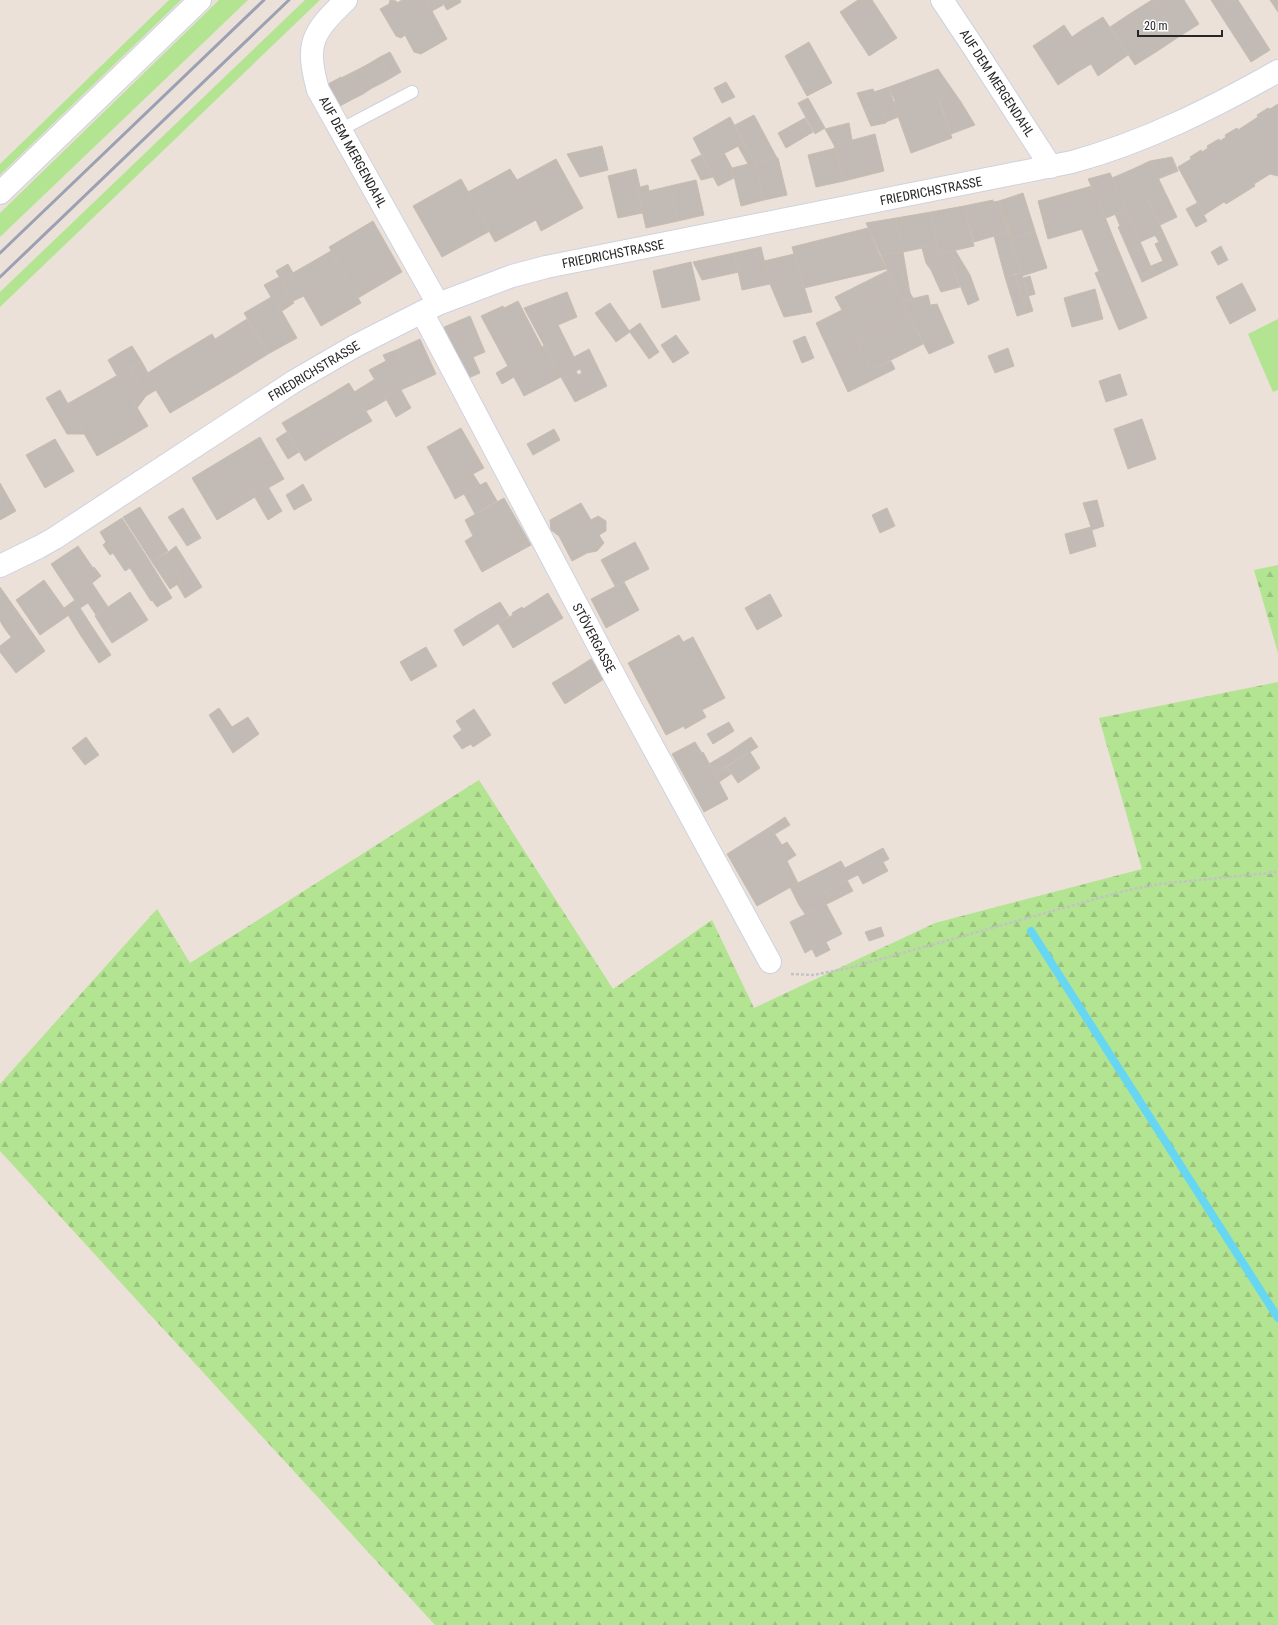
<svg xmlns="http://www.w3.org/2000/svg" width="1278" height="1625" viewBox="0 0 1278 1625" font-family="'Roboto Condensed',sans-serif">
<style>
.grass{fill:#b3e491}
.forest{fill:url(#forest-firs)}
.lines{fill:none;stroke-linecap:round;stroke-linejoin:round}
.stream{stroke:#66d6f2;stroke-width:8}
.building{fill:#c2bbb5;stroke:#c6bdb2}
.service-casing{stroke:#cdd2e1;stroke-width:14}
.minor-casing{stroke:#cdd2e1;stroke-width:24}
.tertiary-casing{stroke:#cdd2e1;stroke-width:24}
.path{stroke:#c3c3c3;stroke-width:2.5;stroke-dasharray:3 2;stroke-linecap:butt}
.service{stroke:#fff;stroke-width:12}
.minor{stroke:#fff;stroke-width:22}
.tertiary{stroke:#fff;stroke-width:22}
.rail{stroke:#9ba0b3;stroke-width:3}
.labels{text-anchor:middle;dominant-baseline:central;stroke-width:3;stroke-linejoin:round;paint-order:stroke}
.street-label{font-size:13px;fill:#272727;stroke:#fff}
</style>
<defs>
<pattern id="forest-firs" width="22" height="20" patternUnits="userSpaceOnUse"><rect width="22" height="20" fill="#b3e491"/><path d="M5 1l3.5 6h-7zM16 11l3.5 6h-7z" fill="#9ac47d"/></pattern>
</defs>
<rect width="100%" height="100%" fill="#ebe1d8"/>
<!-- grass -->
<path class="grass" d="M169 0H181L0 175V164Z
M219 0H248L0 237V213Z
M305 0H320L0 307V292Z
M1278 319V390L1273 392 1248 334Z"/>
<!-- forest -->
<path class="forest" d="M1278 565V653L1254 570Z
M1278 682V1625H435L0 1151V1084L157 909 190 963 479 780 613 989 712 920 754 1008 935 923 1142 869 1099 718Z"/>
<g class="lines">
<!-- stream -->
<path class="stream" d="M1031 931 1278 1318"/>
</g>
<!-- building -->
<path class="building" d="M390 0 396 1 397 3 402 0H426L447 39 421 54 414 52 405 35 401 38 396 36 380 9 389 4Z
M426 0H441L443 5 432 11Z
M441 0H460L461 2 447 10Z
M858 0H872L897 38 869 56 840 12Z
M1152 0 1177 38 1156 52 1131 13Z
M1152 0H1184L1199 24 1177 38Z
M1211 0H1236L1218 11Z
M1236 0H1238L1270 50 1251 62 1218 11Z
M1270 0H1278V12Z
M1131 13 1156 52 1135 65 1110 27Z
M1103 17 1128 55 1108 69 1082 30Z
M1064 25 1072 37 1082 30 1108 69 1098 76 1091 64 1079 71 1054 32Z
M1054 32 1079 71 1058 85 1033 46Z
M809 42 832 83 807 96 785 56Z
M390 52 401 72 391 78 380 57Z
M380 57 391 78 382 83 370 63Z
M370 63 382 83 372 88 361 68Z
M361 68 372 88 363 94 351 73Z
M938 69 961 102 943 110 934 87 895 101 889 87Z
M351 73 363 94 353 99 341 78Z
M341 77 353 99 340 106 328 84Z
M726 82 735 97 722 103 714 88Z
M889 87 898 117 886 122 874 92Z
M934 87 952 138 911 153 893 102Z
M873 89 886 123 871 126 857 93Z
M808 98 825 128 815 134 798 103Z
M961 102 975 125 951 134 943 110Z
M1278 104V176L1270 174 1254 184 1255 186 1226 204 1224 202 1204 215 1178 167 1191 159 1190 157 1201 150 1202 152 1208 148 1207 146 1219 139 1220 141 1226 137 1225 135 1237 128 1238 130 1258 117 1257 115 1268 108 1270 109Z
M754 115 777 158 755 163 735 125Z
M730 117 744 143 706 163 693 138Z
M805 118 813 132 786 148 778 133Z
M849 123 852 140 834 145 825 129Z
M875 134 884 171 844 181 834 145Z
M744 143 755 163 764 200 741 206 732 168 748 164 738 146Z
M602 146 608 170 580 177 567 154Z
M836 148 844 181 816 187 808 155Z
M724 153 732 168 734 178 718 186 706 163Z
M701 155 713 177 701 180 691 160Z
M1172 157 1178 171 1158 179 1150 161Z
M777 158H778L787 195 764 200 755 163Z
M556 159 583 208 541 231 536 220 495 242 468 192 510 169 517 180Z
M1150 161 1177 217 1160 225 1133 169Z
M636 169 640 187 637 188 642 213 618 218 608 176Z
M1133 169 1163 232 1140 242 1112 178Z
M1110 173 1126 210 1106 218 1088 179Z
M461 179 490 231 442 257 413 206Z
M696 180 704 215 678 221 670 186Z
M648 185 649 191 670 186 678 221 646 228 637 188Z
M1092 186 1107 222 1048 239 1038 201Z
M1023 193 1035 231 1012 238 1006 216 1004 217 999 201Z
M993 200V202L999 201 1008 232 974 242 964 206Z
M1197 203 1207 221 1196 227 1186 209Z
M964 206 974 246 939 254 931 212Z
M1126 210 1131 221 1120 226 1115 214Z
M931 212 937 245 903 252 896 218Z
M1006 216 1012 238 1035 231 1047 268 1022 276 1004 217Z
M896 218 903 252 881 255 866 223Z
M373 221 402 272 358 298 329 247Z
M1131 221 1155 276 1142 282 1118 227Z
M1107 222 1115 242 1091 252 1082 229Z
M868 228 886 269 804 288 792 247Z
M1008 232 1021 272 1005 277 994 236Z
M1163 232 1178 265 1155 276 1151 266 1163 261 1155 244 1159 242 1155 235Z
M1115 242 1125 266 1101 276 1091 252Z
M937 245 939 254 951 263 960 287 941 292 931 270 926 263 922 248Z
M1221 246 1228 260 1218 265 1211 252Z
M761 247 770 284 742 290 734 253Z
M955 250 970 275 979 300 968 305 951 263 939 254Z
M331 251 361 303 321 326 291 274Z
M903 252 910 293 898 267 888 272 881 255Z
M734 253 739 272 702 280 693 262Z
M794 254 812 312 784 317 770 284 764 261Z
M691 262 700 300 662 308 653 271Z
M288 264 293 273 291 274 304 296 293 301 276 271Z
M1125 266 1147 318 1119 330 1095 273 1100 271 1101 276Z
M898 267 910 293 913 298 902 301 888 272Z
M887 271 894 284 842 310 835 297Z
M1021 272 1033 311 1027 313 1015 275Z
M1015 275 1027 313 1017 316 1005 277Z
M1030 276 1035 294 1028 296 1023 278Z
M279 277 294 303 282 311 273 296 271 297 264 285Z
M1242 283 1256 310 1230 324 1216 297Z
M894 284 908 314 856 339 842 310Z
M1095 289 1103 319 1072 327 1064 298Z
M567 292 577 317 558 325 580 369 562 379 524 308Z
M928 295 931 308 908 314 902 301Z
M273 296 297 338 268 354 244 313Z
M518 301 542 347 544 346 561 377 524 396 481 316 503 306 504 308Z
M610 303 630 332 616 342 595 313Z
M937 304 954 343 929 354 908 314 931 308V305Z
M842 310 871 370 891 361 895 369 848 392 816 323Z
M908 314 923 344 871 370 856 339Z
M470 316 485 352 459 363 444 327Z
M247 319 268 354 236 374 215 339Z
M640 323 659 352 649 359 629 331Z
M212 334 236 374 194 399 170 359Z
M676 335 689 353 673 363 661 345Z
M805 336 814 358 802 363 793 341Z
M420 339 436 374 412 385 396 350Z
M132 346 142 362 130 369 121 352Z
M1008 348 1014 366 995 373 988 356Z
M589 349 607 386 575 402 562 379 576 371 578 375 582 373 574 357Z
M396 350 412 385 385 397 369 370 386 361 383 355Z
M121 352 146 396 137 408 118 375 117 376 108 360Z
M473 357 480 373 466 379 459 363Z
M170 359 194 399 170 413 146 374Z
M142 362 148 373 146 374 156 390 146 396 130 369Z
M508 366 514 377 502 384 496 373Z
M1120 374 1127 395 1106 402 1099 381Z
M118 375 148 426 123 441 92 390Z
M375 379 386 400 376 406 364 386Z
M349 383 372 421 349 434 326 397Z
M364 386 376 406 366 411 354 392Z
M60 390 68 404H67L84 434H67L46 398Z
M92 390 123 441 97 456 67 404Z
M401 390 411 408 396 417 385 397Z
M326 397 349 434 327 447 304 410Z
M304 410 327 447 305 461 282 423Z
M1142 419 1156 459 1128 469 1114 429Z
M461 428 484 468 449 487 427 447Z
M554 429 560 440 533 455 527 444Z
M287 432 299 452 288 459 276 439Z
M260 437 284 479 268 488 267 485 253 494 230 455Z
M55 439 74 471 45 488 26 455Z
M230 455 255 497 217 520 192 478Z
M473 474 480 485 455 499 449 487Z
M486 482 497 501 475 514 464 494Z
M0 483 16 511 0 520Z
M303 484 312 500 303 505 294 490Z
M267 485 282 511 268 520 253 494Z
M294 490 303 505 294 510 286 495Z
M504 498 531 545 482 572 465 541 473 536 465 520Z
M1097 500 1104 526 1092 530 1083 503Z
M581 503 591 520 598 516 606 521V531L599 535 604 543 597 551 587 553 572 561 559 536 551 530 550 520Z
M140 507 168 551 152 562 123 517Z
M183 508 201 538 187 546 168 517Z
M887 508 895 526 880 533 872 515Z
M122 518 147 557 125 571 113 553 110 555 103 545 106 542 100 532Z
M1091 527 1096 546 1070 554 1065 534Z
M635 542 641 553 607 571 601 560Z
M78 546 93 568 94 567 101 576 92 583 86 574 66 587 51 564Z
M176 546 202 587 185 598 177 584 181 582 175 564 167 553Z
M167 553 175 564 181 582 170 589 152 562Z
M641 553 649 569 615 586 607 571Z
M147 557 168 591 151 601 130 568Z
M86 574 108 607 96 615 88 603 80 608 66 587Z
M44 580 69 615 40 635 16 600Z
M624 582 639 610 606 628 591 599Z
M0 587 22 618 5 629 0 621Z
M168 591 172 598 157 607 152 600Z
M130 592 141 609 105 632 95 616Z
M548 593 563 618 513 648 498 623 513 615 512 613 522 607 523 609Z
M770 594 782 616 757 630 745 608Z
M75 600 91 625 79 633 64 608Z
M500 602 509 616 487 631 478 615Z
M141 609 148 620 112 643 105 632Z
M478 615 487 631 463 646 454 630Z
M22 618 27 625 11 637 5 629Z
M27 625 45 651 16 673 0 652V646Z
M91 625 111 655 99 663 79 633Z
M679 635 683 642 693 637 725 698 702 710 706 717 685 729 684 726 666 735 628 663Z
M426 647 437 666 411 681 400 662Z
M591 659 604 679 582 693 569 673Z
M569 673 582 693 565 704 552 683Z
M219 708 232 727 248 717 259 734 233 753 209 715Z
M474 709 491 735 473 747 456 721Z
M729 722 734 731 713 744 707 734Z
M462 730 471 744 462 749 453 736Z
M86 737 99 755 85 765 72 748Z
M751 737 758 747 735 761 729 752Z
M695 742 702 753 703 752 715 774 691 788 672 754Z
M729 752 735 761 715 774 709 764Z
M750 752 760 768 738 783 727 767Z
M727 767 731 774 719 782 715 774Z
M715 774 728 799 704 812 691 788Z
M785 817 790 825 775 834 770 827Z
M770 827 782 845 787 842 796 855 787 861 798 883 757 906 727 854Z
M883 848 889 859 799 905 790 887 841 861 845 868Z
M883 862 888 871 863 884 858 875Z
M847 880 853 891 831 902 826 891Z
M826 891 831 902 805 914 799 905Z
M826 904 842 934 826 942 830 950 816 957 812 949 805 953 790 922Z
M881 927 884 936 869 941 865 932Z"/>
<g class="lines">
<!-- service casing -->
<g class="service-casing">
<path id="service" d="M340 130 412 92"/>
</g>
<!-- minor casing -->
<g class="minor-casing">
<path id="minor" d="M346 0C312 33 305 43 318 90L438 304
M942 0 974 48 1051 167
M422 312 624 694 770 962
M0 566 39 547 55 538 293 382 355 346 438 304 512 276 546 267 1072 162C1145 142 1213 108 1278 71"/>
</g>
<!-- tertiary casing -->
<g class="tertiary-casing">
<path id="tertiary" d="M0 193 200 0"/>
</g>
<!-- path -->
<path class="path" d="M791 974 813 975 849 968 1124 891 1159 884 1278 872"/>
<!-- service -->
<use href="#service" class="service"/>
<!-- minor -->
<use href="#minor" class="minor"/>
<!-- tertiary -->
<use href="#tertiary" class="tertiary"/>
<!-- rail -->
<path class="rail" d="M0 253 264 0
M0 277 289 0"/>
</g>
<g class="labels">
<!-- street labels -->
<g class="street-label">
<text transform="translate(997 83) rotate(57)">AUF DEM MERGENDAHL</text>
<text transform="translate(353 152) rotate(61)">AUF DEM MERGENDAHL</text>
<text transform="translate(931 191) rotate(-11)">FRIEDRICHSTRASSE</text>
<text transform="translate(613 254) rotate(-11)">FRIEDRICHSTRASSE</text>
<text transform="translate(314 371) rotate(-31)">FRIEDRICHSTRASSE</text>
<text transform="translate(594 638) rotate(62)">STÖVERGASSE</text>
</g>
</g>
<!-- scale -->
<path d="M1138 30v6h84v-6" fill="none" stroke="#272727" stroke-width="2"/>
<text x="1144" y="30" font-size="12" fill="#272727" stroke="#ffffff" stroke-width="3" paint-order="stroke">20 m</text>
</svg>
